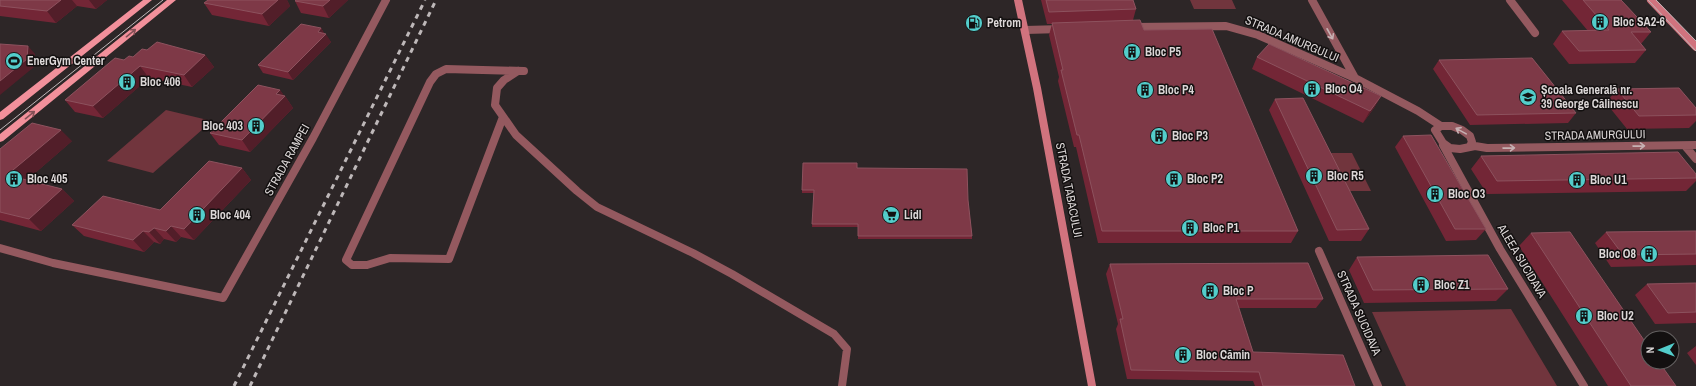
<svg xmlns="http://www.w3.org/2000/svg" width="1696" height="386" viewBox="0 0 1696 386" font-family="'Archivo Narrow',sans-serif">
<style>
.green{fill:#71353d}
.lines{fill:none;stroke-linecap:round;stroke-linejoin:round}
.street{stroke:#94595f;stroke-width:8}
.secondary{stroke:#d1737e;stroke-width:8}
.primary{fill:#f2909b;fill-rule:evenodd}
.tram{stroke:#beb8b9;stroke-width:1}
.rail{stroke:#beb8b9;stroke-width:3;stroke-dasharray:5 5;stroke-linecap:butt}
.wall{fill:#732636}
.shaded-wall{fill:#521e29}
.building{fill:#7e3947;stroke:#8d525e}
.oneway{stroke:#825056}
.oneway2{stroke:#c6b1b3}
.labels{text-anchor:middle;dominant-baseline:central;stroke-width:3;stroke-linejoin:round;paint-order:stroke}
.poi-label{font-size:12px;font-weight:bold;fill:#dcd7d7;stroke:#131010;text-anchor:start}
.street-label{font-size:12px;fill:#dcd7d7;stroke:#131010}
</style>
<rect width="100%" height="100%" fill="#2d2627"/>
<!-- green -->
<path class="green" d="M1190 0H1232L1236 9H1194Z
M166 110 212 121 153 173 107 161Z
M1328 153H1352L1371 191H1346Z
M1511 309 1557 386H1406L1372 312Z"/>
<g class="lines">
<!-- street -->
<path class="street" d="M1312 0 1355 78
M1510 0 1535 33
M1133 27 1226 26 1258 35 1355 78 1418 111 1441 126H1452L1462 130 1470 136 1472 142 1470 146
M1025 30 1062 29
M518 71 504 80 497 88 495 105 516 135 577 191 597 207 693 253 732 274 834 334 847 349 842 386
M503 117 449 259 390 258 367 265H352L346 260 430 82 436 74 446 69 524 71
M1441 126 1435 130 1443 143 1450 148 1460 149 1475 146 1487 148 1696 145
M1443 145 1500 249 1584 386
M1685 146 1696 159
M0 248 53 263 223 298 313 138 386 0
M1319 251 1378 386"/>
<!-- secondary -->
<path class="secondary" d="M1018 0 1037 88 1092 386
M1651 0 1696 47"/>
<!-- primary -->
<path class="primary" d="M143 0H152L3 119 0 120V112Z
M167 0H176L3 141 0 142V134Z"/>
<!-- tram -->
<path class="tram" d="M1648 0 1696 51
M1656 0 1696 41
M0 130 163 0"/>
<!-- rail -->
<path class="rail" d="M234 386 425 0
M250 386 436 0"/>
</g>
<!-- wall -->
<path class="wall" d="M0 0H107L96 9 77 6 56 23 0 16Z
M208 0H287L290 6 269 26 212 15 204 3Z
M296 0H348L329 18 301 13 295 1Z
M1041 0H1133L1136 9 1133 20 1144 30 1298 231 1291 243H1098L1076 147H1074L1058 81 1059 77 1049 35 1052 24H1047Z
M1562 0H1621L1651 32 1641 44 1646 50 1635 63 1569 64 1553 44 1562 31H1588Z
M321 28 324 33 331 42 293 80 263 73 258 65Z
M147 50 205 55 214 67 192 87 149 78 103 118 75 112 65 100 124 60 133 57Z
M1257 57 1381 96 1374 108 1363 123 1252 69Z
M1439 60 1576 113 1568 123 1470 125 1433 69Z
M1617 89 1696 108V121L1689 128 1627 129 1606 103Z
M280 90 284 96H285L293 108 250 152 219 145 210 133Z
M1275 99 1369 229 1361 241H1329L1269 110Z
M1403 136 1486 229 1476 240 1446 241 1395 147Z
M72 141 27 180 62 189 74 201 41 231 0 220V149Z
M1481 156 1696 174V181L1686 191 1487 194 1471 169Z
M242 168 251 180 194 240 181 237 176 242 164 239 160 244 154 242 144 252 84 236 72 225 160 210Z
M857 168 968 200 972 236V239H858V227H812L814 193H802V190Z
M1696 231V265L1611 267 1595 243 1606 232Z
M1531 233 1676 386H1608L1519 246Z
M1357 257 1508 289 1496 301 1364 303 1349 270Z
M1110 264 1323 299 1316 308H1239L1253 352 1355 386H1255L1253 381 1127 379 1116 329 1118 324 1106 274Z
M1696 283V323L1655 324 1635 295 1647 284Z
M1696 346V365L1687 353Z"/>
<!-- shaded-wall -->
<path class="shaded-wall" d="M61 0H72L77 6 56 23 47 11Z
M89 0H107L96 9Z
M278 0H287L290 6 269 26 262 14Z
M330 0H348L329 18 323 6Z
M321 28 325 35 326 34 331 42 293 80 288 72Z
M28 46 35 54 34 67 0 95V81Z
M205 55 214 67 192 87 184 75Z
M140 66 149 78 103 118 93 106Z
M280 90 285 97V96L293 108 250 152 242 140 276 94Z
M1381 96 1374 108 1363 123 1370 111Z
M61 130 72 141 19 187 7 175Z
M242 168 251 180 194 240 184 229Z
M62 189 74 201 41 231 29 219Z
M171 226 181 237 176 242 166 231Z
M154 228 164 239 160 244 149 232Z
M143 231 154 242 144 252 133 240Z"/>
<!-- building -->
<path class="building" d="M0 0H61L47 11 0 6Z
M208 0H278L262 14 204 3Z
M296 0H330L323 6 295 1Z
M1046 0H1133L1136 9 1049 12Z
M1583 0H1621L1651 32H1631L1646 50 1579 51 1562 31 1609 30Z
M1140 20 1144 30 1212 29 1298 231H1102L1079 135H1077L1061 70H1063L1052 23Z
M301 24 321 28 318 32 326 34 288 72 258 65Z
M157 42 205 55 184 75 140 66 93 106 65 100 115 58 124 60 129 56 133 57 142 49 147 50Z
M0 44 28 46 27 59 0 81Z
M1269 44 1381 96 1370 111 1257 57Z
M1532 58 1576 113 1477 115 1439 60Z
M258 85 280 90 276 94 285 96 242 140 210 133Z
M1679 88 1696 108V115L1639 116 1617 89Z
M1303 98 1369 229 1337 230 1275 99Z
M32 123 61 130 7 175 62 189 29 219 0 212V149Z
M1431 135 1486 229H1455L1403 136Z
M1678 152 1696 174V178L1497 181 1481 156Z
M209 161 242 168 184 229 171 226 166 231 154 228 149 232 143 231 133 240 72 225 103 196 160 210Z
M803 163H857V168L967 169 968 200 972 236H858V224H812L814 190H802Z
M1696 231V254L1623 255 1606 232Z
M1570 232 1648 346V362H1659L1676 386H1631L1531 233Z
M1488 255 1508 289 1373 290 1357 257Z
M1308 263 1323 299H1236L1253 352 1343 355 1355 386H1263L1259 372 1131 370 1120 319H1123L1110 264Z
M1696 283V312L1668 313 1647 284Z"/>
<!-- one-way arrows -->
<defs><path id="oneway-shaft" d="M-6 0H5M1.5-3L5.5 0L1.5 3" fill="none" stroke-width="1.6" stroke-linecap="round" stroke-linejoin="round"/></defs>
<g class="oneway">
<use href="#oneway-shaft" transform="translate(131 33) rotate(-39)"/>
<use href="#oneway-shaft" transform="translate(30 115) rotate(-39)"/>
</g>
<g class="oneway2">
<use href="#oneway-shaft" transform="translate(1330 34) rotate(61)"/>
<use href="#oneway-shaft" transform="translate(1461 131) rotate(-151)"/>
<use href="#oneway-shaft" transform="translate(1639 146) rotate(-1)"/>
<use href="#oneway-shaft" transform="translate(1509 148) rotate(-1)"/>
</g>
<!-- icons -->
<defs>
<g id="building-disc" transform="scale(0.9)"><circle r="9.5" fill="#53cdcb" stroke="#131010"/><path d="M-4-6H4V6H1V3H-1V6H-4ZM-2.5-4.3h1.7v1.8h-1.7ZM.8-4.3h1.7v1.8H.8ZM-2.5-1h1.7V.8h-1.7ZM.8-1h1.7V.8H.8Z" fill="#111"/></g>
<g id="fuel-disc" transform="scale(0.9)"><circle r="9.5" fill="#53cdcb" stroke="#131010"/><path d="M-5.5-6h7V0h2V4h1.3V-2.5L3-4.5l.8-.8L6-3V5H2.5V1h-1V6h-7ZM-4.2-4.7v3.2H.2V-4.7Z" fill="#111"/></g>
<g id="stadium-disc" transform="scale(0.9)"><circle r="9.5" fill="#53cdcb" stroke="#131010"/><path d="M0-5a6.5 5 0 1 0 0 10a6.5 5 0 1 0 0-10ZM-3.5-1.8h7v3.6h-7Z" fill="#111"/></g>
<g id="school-disc" transform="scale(0.9)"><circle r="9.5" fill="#53cdcb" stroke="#131010"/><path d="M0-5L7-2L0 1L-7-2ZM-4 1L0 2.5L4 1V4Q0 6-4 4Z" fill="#111"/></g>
<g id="supermarket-disc" transform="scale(0.9)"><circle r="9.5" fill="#53cdcb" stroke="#131010"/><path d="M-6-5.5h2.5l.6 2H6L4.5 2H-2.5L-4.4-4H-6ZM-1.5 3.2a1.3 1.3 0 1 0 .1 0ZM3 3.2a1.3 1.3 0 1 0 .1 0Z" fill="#111"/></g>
</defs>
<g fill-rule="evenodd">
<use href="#building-disc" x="1600" y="22"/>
<use href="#fuel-disc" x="974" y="23"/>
<use href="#building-disc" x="1132" y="52"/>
<use href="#stadium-disc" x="14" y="61"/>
<use href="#building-disc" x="127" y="82"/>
<use href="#building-disc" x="1312" y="89"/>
<use href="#building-disc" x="1145" y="90"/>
<use href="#school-disc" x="1528" y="97"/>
<use href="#building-disc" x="256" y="126"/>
<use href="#building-disc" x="1159" y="136"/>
<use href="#building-disc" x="1314" y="176"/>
<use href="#building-disc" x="14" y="179"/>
<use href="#building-disc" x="1174" y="179"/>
<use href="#building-disc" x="1577" y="180"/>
<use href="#building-disc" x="1435" y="194"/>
<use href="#building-disc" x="197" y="215"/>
<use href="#supermarket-disc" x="891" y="215"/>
<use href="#building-disc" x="1190" y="228"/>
<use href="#building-disc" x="1649" y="254"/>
<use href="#building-disc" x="1421" y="285"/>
<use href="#building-disc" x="1210" y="291"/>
<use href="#building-disc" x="1584" y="316"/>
<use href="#building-disc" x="1183" y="355"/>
</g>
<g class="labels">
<!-- poi labels -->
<g class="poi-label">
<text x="1613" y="22">Bloc SA2-6</text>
<text x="987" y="23">Petrom</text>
<text x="1145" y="52">Bloc P5</text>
<text x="27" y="61">EnerGym Center</text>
<text x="140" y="82">Bloc 406</text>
<text x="1325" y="89">Bloc O4</text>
<text x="1158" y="90">Bloc P4</text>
<text x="1541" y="90">Școala Generală nr.<tspan x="1541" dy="14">39 George Călinescu</tspan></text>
<text x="243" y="126" text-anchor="end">Bloc 403</text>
<text x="1172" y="136">Bloc P3</text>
<text x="1327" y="176">Bloc R5</text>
<text x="27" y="179">Bloc 405</text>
<text x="1187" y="179">Bloc P2</text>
<text x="1590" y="180">Bloc U1</text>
<text x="1448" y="194">Bloc O3</text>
<text x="210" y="215">Bloc 404</text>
<text x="904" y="215">Lidl</text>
<text x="1203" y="228">Bloc P1</text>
<text x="1636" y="254" text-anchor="end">Bloc O8</text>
<text x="1434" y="285">Bloc Z1</text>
<text x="1223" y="291">Bloc P</text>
<text x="1597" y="316">Bloc U2</text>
<text x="1196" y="355">Bloc Cămin</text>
</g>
<!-- street labels -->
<g class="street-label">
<text transform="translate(1292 39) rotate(23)">STRADA AMURGULUI</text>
<text transform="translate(1595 135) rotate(-1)">STRADA AMURGULUI</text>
<text transform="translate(287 160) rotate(-61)">STRADA RAMPEI</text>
<text transform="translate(1069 190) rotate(79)">STRADA TABACULUI</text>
<text transform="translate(1522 261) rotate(59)">ALEEA SUCIDAVA</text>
<text transform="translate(1359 313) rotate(66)">STRADA SUCIDAVA</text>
</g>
</g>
<!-- north arrow -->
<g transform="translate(1660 350) rotate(269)"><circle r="19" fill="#131010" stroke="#636060"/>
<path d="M0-3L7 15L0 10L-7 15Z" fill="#53cdcb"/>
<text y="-6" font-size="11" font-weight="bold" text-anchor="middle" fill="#dcd7d7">N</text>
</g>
</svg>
